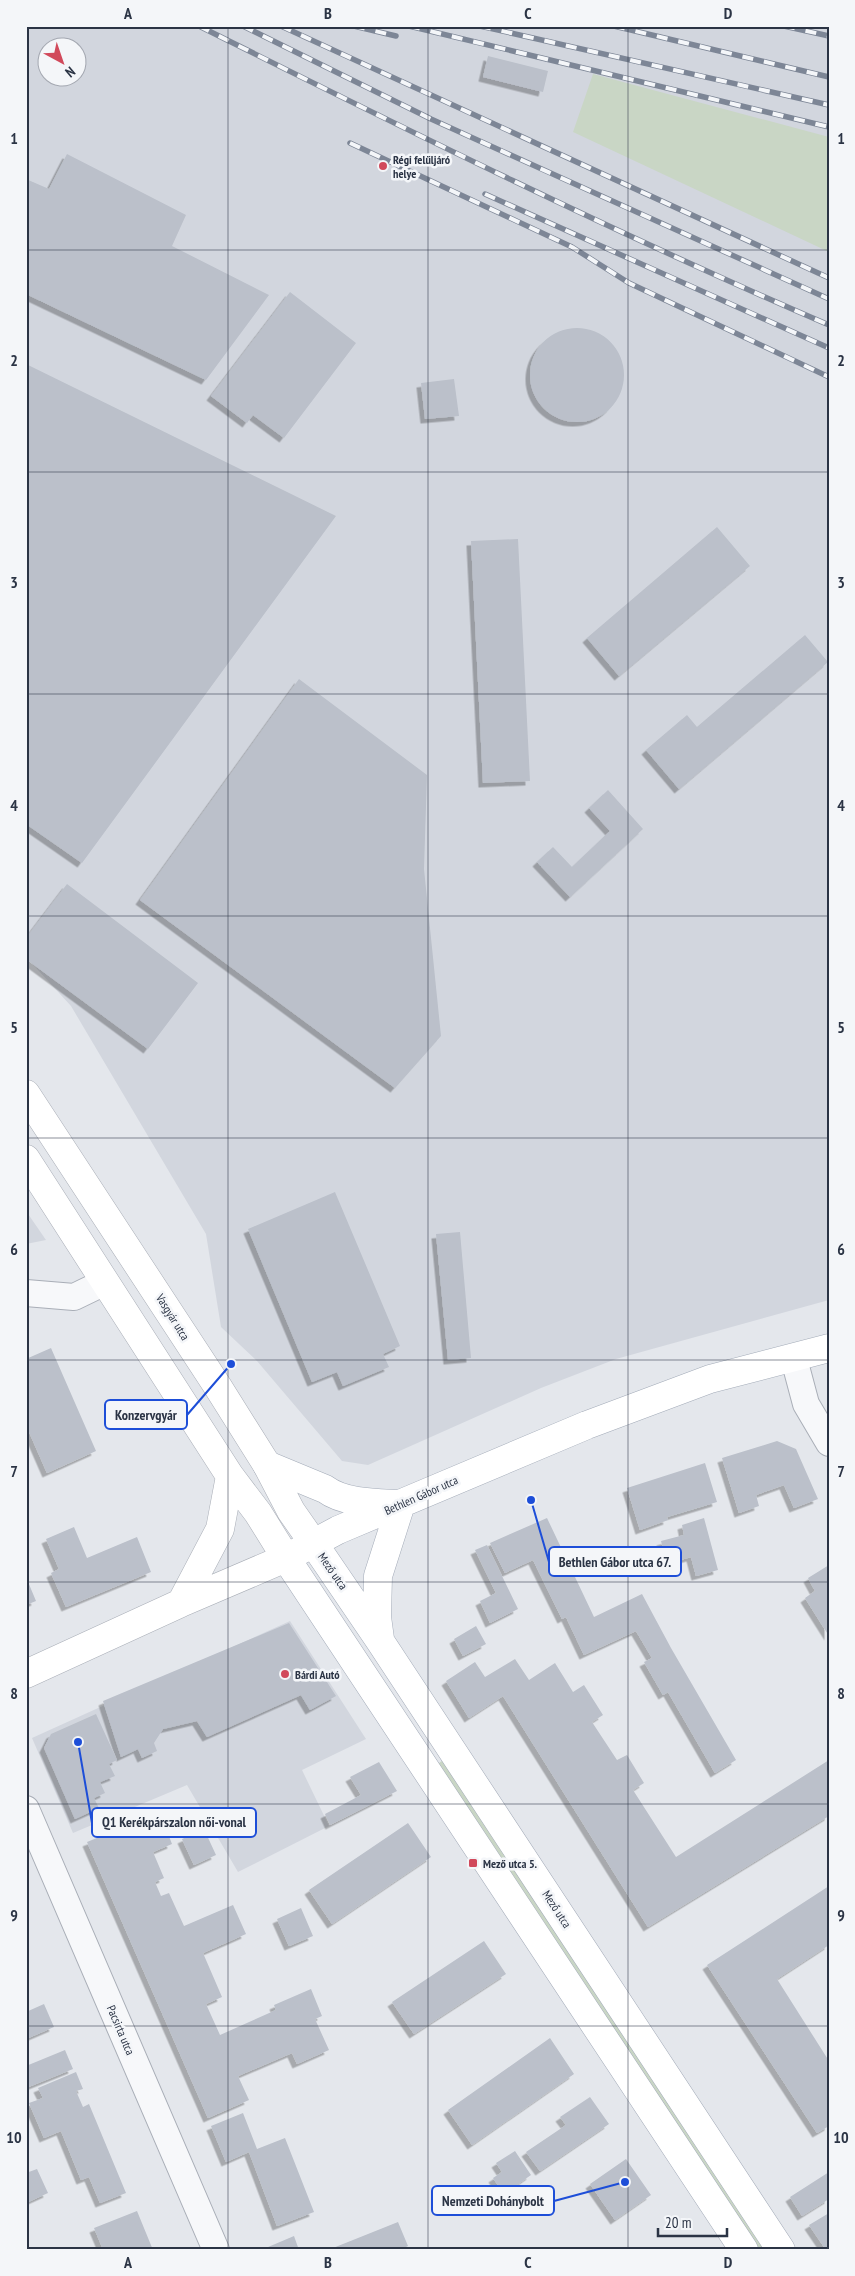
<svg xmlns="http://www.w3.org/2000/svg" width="855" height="2276" viewBox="0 0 855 2276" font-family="'PT Sans Narrow',sans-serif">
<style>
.built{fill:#d2d6de;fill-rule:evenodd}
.green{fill:#c9d6c5}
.building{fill:#bbc0ca;filter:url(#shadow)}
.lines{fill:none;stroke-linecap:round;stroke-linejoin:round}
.street-casing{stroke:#a9aeb7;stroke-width:28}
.secondary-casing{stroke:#a9aeb7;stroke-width:29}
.primary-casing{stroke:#a3abb8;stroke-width:29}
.street{stroke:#f7f8fa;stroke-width:26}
.secondary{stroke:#fff;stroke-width:28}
.primary{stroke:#fff;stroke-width:28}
.rail-casing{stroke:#7d8696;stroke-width:5.5}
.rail{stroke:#f4f6f9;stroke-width:4;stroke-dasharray:11;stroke-linecap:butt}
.grid{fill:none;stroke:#2b3445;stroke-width:1;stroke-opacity:0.55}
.poi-dot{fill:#d1495b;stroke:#f4f6f9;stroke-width:2}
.labels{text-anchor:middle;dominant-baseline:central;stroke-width:5;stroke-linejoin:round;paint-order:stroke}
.poi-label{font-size:12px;font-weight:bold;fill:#2b3445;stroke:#f4f6f9;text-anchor:start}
.street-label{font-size:12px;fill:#2b3445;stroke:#f4f6f9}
.leader{fill:none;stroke:#1d4ed8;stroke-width:2}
.callout-dot{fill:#1d4ed8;stroke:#f4f6f9;stroke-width:2}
.callout{fill:#f4f6f9;stroke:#1d4ed8;stroke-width:2}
.callout-label{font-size:14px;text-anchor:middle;font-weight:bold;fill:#2b3445}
.neatline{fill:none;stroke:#2b3445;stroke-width:2}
.grid-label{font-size:16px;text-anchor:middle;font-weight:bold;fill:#2b3445}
</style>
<defs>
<filter id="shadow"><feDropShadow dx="-4.5" dy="4.5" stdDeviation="0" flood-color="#0004"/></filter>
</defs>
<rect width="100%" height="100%" fill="#e4e7ec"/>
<!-- built -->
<path class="built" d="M26 26H829V1300L616 1359 541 1388 368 1465 342 1461 257 1361 221 1327 206 1234 71 1006 26 957ZM48 48H78V78H48Z
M26 1211 46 1240 26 1244Z
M290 1621 366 1739 302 1770 329 1826 238 1872 187 1785 73 1833 32 1738Z"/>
<!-- green -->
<path class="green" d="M593 74 829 137V252L573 132Z
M443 1760 770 2250H758L438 1764Z"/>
<!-- building -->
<path class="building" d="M488 56 548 71 543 92 483 77Z
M67 154 186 215 172 246 269 295 206 380 26 294V179L49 189Z
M290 292 356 343 284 438 253 415 247 423 211 396Z
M530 375a47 47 0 1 1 94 0a47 47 0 1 1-94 0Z
M26 364 336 516 82 863 26 824Z
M454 379 459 416 425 419 421 383Z
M717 527 750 566 619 676 587 638Z
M518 539 530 781 483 783 471 541Z
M805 635 828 662 679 789 646 750 687 715 697 727Z
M299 679 427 775 424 869 441 1036 395 1088 140 900Z
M608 790 643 829 570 897 537 862 553 847 572 867 610 831 589 808Z
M67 884 198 983 148 1049 26 959V938Z
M335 1192 400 1346 383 1354 389 1367 343 1386 337 1372 312 1382 248 1229Z
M460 1232 471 1358 448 1360 436 1234Z
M51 1348 96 1451 47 1473 26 1425V1359Z
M777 1441 796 1449 818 1499 794 1508 784 1485 756 1495 759 1506 739 1513 722 1458Z
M705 1463 717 1502 667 1517 668 1520 640 1530 627 1488Z
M547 1518 594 1617 642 1594 671 1648 736 1760 715 1773 668 1692 663 1695 644 1662 652 1658 636 1631 584 1655 566 1617 562 1619 533 1560 505 1573 490 1543Z
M704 1518 718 1570 696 1576 691 1557 667 1564 661 1541 684 1535 682 1525Z
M74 1527 87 1558 137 1537 151 1572 66 1607 51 1573 59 1569 46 1539Z
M487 1545 518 1609 490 1623 480 1601 496 1593 475 1550Z
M829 1565V1636L805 1598 815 1591 808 1578Z
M26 1577 36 1601 26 1605Z
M289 1623 336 1696 310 1710 301 1695 207 1737 197 1721 163 1729 154 1743 157 1751 142 1758 138 1749 121 1757 103 1701Z
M476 1626 486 1644 463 1656 454 1639Z
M515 1659 529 1680 555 1663 573 1692 584 1685 603 1715 592 1722 617 1760 627 1755 644 1783 633 1790 676 1857 829 1760V1816L648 1927 503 1696 469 1718 446 1681 475 1662 485 1677Z
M96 1714 117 1760 109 1764 115 1776 100 1782 105 1793 94 1798 99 1808 75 1819 44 1748 51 1734Z
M379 1762 397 1791 330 1825 325 1814 361 1795 350 1777Z
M408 1823 431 1857 332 1924 309 1890Z
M144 1826 147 1834 165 1826 172 1844 153 1852 164 1878 155 1882 161 1896 169 1893 184 1926 233 1905 246 1934 203 1953 222 1997 206 2004 220 2035 276 2010 274 2005 311 1989 322 2016 315 2019 329 2050 297 2064 292 2053 238 2076 249 2100 208 2118 87 1842 119 1829 122 1835Z
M204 1829 216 1855 194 1865 182 1839Z
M829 1886V1945L777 1979 829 2061V2126L817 2133 707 1965Z
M301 1908 313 1936 289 1946 277 1919Z
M484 1941 506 1974 414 2034 392 2002Z
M44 2004 54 2027 26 2039V2012Z
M550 2038 574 2074 472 2145 448 2110Z
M65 2050 73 2069 26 2088V2066Z
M76 2072 83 2089 76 2091 83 2107 89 2104 126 2193 100 2203 89 2177 81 2180 61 2131 44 2138 29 2103 43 2098 38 2088Z
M590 2097 609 2124 540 2171 526 2152 566 2125 560 2117Z
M243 2113 257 2149 285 2138 314 2212 277 2226 249 2152 226 2162 211 2126Z
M515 2151 531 2175 504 2194 493 2178 502 2172 496 2163Z
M626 2159 651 2195 615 2220 590 2184Z
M37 2169 48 2193 26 2203V2173Z
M829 2172V2199L802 2216 790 2197Z
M137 2211 153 2250H94L102 2247 94 2228Z
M829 2213V2250H826L809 2225Z
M398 2222 408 2246 400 2250H328Z
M294 2236 299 2250H261Z"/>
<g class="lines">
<!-- street casing -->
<g class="street-casing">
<path id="street" d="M26 1293 74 1297 105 1282
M794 1359 806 1404 829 1443
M26 1809 216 2250"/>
</g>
<!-- secondary casing -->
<g class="secondary-casing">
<path id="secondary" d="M26 1094 218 1387 267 1465 291 1511 314 1544
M26 1159 230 1476 258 1513 286 1558 181 1603 26 1674
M181 1603 220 1529 230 1476"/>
</g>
<!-- primary casing -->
<g class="primary-casing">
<path id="primary" d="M267 1465 325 1489C344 1503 374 1503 397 1504
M314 1544 380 1641 781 2250
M380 1639 377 1617 378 1576 401 1504
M744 2250 286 1558 338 1530 587 1425 710 1379 829 1348"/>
</g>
<!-- street -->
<use href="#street" class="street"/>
<!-- secondary -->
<use href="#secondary" class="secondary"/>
<!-- primary -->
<use href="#primary" class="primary"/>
<!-- rail casing -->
<g class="rail-casing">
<path id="rail" d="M199 26C407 130 615 233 829 325
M243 26 431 119 829 299
M281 26 829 278
M354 26 396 36
M409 26 829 127
M480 26 829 105
M614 26 829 77
M784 26 829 36
M350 143 572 247 629 283 829 377
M485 194 829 348"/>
</g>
<!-- rail -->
<use href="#rail" class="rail"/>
</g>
<!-- grid -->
<path class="grid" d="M228 26V2250M428 26V2250M628 26V2250M26 250H829M26 472H829M26 694H829M26 916H829M26 1138H829M26 1360H829M26 1582H829M26 1804H829M26 2026H829"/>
<!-- markers -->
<g class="poi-dot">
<circle cx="383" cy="166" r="5"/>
<circle cx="285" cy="1674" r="5"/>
<rect x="468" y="1858" width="10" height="10" rx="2.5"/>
</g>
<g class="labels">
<!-- poi labels -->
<g class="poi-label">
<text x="393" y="159">Régi felűljáró<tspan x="393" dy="14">helye</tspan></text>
<text x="295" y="1674">Bárdi Autó</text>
<text x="483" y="1863">Mező utca 5.</text>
</g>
<!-- street labels -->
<g class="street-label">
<text transform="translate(173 1317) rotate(58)">Vasgyár utca</text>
<text transform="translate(421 1495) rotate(-24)">Bethlen Gábor utca</text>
<text transform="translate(333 1571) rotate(55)">Mező utca</text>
<text transform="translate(557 1909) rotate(57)">Mező utca</text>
<text transform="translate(121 2030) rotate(67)">Pacsirta utca</text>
</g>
</g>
<!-- callouts -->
<path class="leader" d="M231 1364L187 1415M531 1500L549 1562M78 1742L92 1823M625 2182L554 2201"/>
<g class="callout-dot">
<circle cx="231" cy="1364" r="5"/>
<circle cx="531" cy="1500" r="5"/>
<circle cx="78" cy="1742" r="5"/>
<circle cx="625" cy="2182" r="5"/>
</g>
<g class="callout">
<rect x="105" y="1400" width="82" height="29" rx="5"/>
<rect x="549" y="1547" width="132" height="29" rx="5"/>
<rect x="92" y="1808" width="164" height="29" rx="5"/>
<rect x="432" y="2186" width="122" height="29" rx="5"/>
</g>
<g class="callout-label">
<text x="146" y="1420">Konzervgyár</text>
<text x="615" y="1567">Bethlen Gábor utca 67.</text>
<text x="174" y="1827">Q1 Kerékpárszalon női-vonal</text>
<text x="493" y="2206">Nemzeti Dohánybolt</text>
</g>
<!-- border -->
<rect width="855" height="2276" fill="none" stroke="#f4f6f9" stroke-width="55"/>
<!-- north arrow -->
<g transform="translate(62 62) rotate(140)"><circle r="24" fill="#f4f6f9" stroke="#a4a8b1"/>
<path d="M0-4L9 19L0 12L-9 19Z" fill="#d1495b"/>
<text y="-8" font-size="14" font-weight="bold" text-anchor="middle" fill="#2b3445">N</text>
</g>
<!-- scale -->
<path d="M658 2228v8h69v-8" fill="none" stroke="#2b3445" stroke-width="2.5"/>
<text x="665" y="2228" font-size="15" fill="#2b3445" stroke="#f4f6f9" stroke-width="4" paint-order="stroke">20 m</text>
<rect x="28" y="28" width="800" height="2220" class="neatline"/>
<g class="grid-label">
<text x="128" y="19">A</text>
<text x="328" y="19">B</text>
<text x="528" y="19">C</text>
<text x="728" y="19">D</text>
<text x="14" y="144">1</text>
<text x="841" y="144">1</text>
<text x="14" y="366">2</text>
<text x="841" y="366">2</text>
<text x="14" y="588">3</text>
<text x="841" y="588">3</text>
<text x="14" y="811">4</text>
<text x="841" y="811">4</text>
<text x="14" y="1033">5</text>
<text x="841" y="1033">5</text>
<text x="14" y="1255">6</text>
<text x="841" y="1255">6</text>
<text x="14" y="1477">7</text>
<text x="841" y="1477">7</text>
<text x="14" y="1699">8</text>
<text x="841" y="1699">8</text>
<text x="14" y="1921">9</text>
<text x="841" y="1921">9</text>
<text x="14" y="2143">10</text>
<text x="841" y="2143">10</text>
<text x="128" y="2268">A</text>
<text x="328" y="2268">B</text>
<text x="528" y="2268">C</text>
<text x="728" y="2268">D</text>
</g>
</svg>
